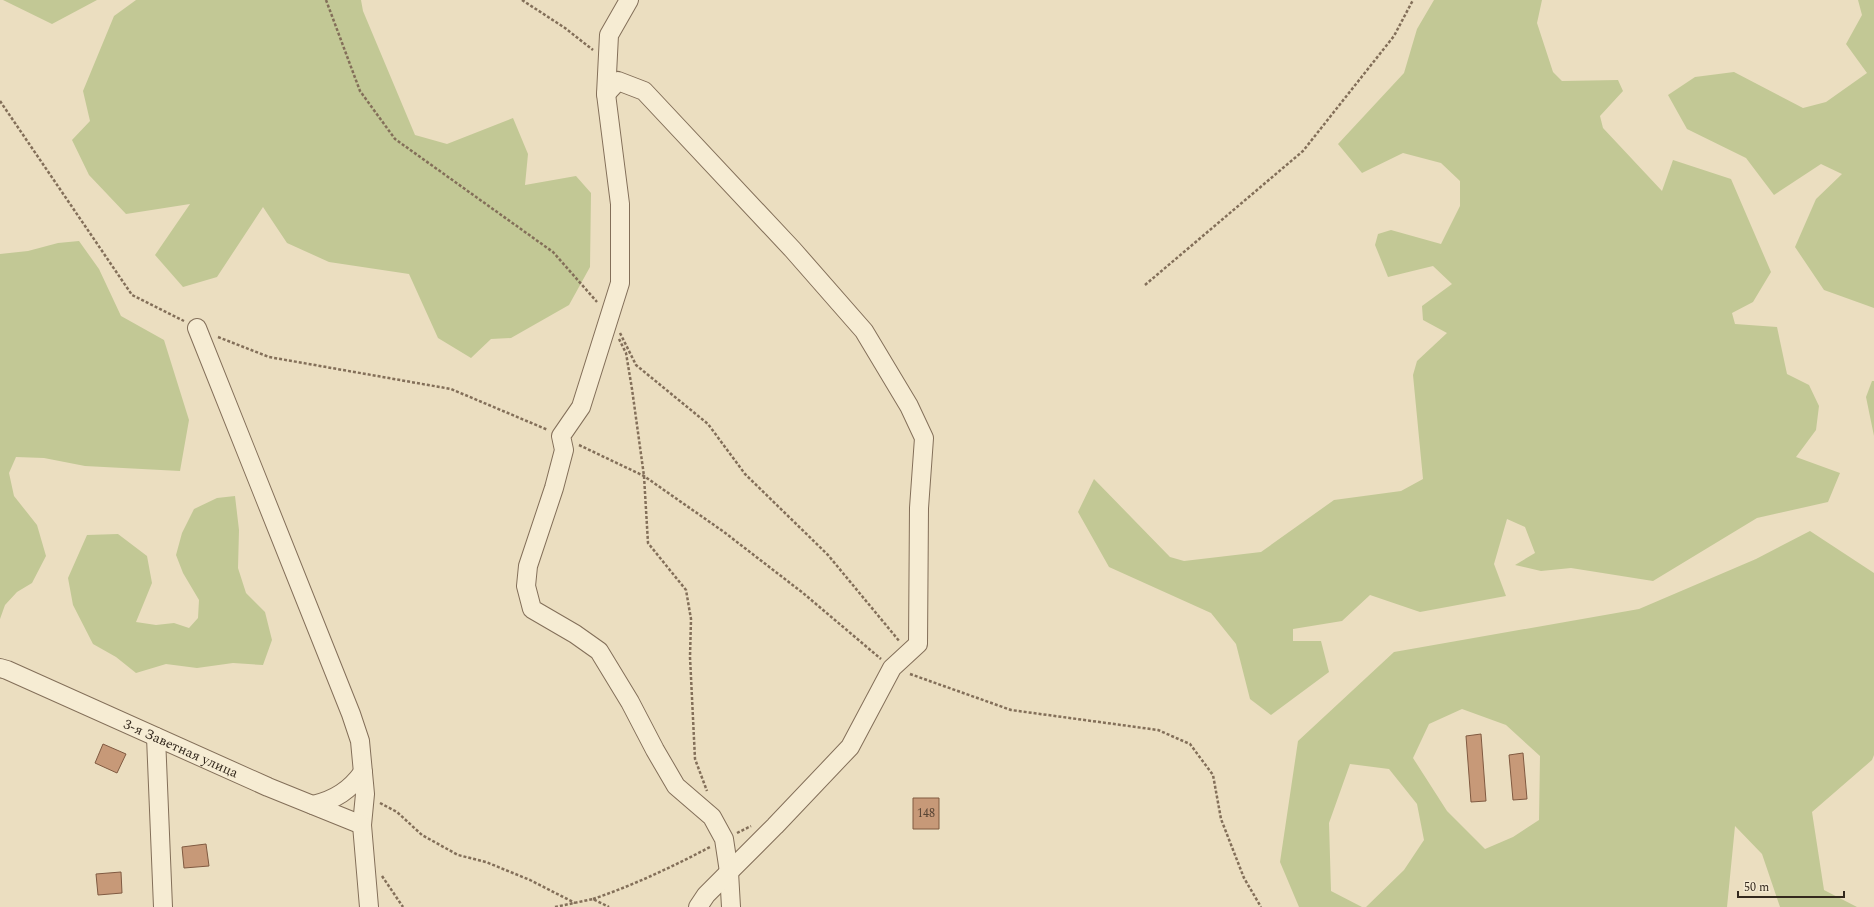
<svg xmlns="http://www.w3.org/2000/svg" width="1874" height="907" viewBox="0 0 1874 907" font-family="Spectral,serif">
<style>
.green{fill:#c2c895;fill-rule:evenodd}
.building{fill:#c79978;stroke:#805a41}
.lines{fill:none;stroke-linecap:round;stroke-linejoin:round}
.minor-casing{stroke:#836f59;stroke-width:20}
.path{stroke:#836f59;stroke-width:2.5;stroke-dasharray:3 2;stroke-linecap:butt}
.minor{stroke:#f6ecd3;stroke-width:18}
.labels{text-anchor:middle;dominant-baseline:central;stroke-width:4;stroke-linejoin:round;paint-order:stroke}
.number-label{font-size:12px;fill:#584434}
.street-label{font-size:14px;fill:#33281d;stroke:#f3e8cf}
</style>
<rect width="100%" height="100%" fill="#ebdec0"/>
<!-- green -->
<path class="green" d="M3 0H97L52 24Z
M136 0H361L363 11 415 135 447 144 513 118 528 154 525 185 576 176 591 193 590 267 569 305 511 338 491 339 471 358 438 338 409 274 329 262 287 243 263 207 217 277 183 287 155 255 190 204 126 214 89 175 72 140 90 121 83 91 114 16Z
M1434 0H1542L1537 23 1553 72 1562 81 1618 80 1623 91 1600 116 1603 128 1662 191 1673 160 1731 179 1771 272 1753 302 1732 313 1735 324 1777 327 1787 374 1809 385 1819 406 1816 430 1796 457 1840 473 1828 502 1757 518 1653 581 1571 568 1541 571 1515 565 1535 553 1525 527 1507 519 1494 564 1506 596 1420 612 1370 595 1342 621 1293 629V641H1321L1329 672 1271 715 1250 699 1236 644 1211 613 1109 567 1078 512 1094 479 1170 557 1184 561 1261 552 1334 500 1401 491 1423 479 1413 375 1417 361 1447 333 1423 320 1422 306 1452 284 1433 266 1388 277 1375 245 1378 234 1391 230 1441 244 1460 206V181L1441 163 1403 153 1362 173 1338 144 1404 73 1417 29Z
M1858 0H1874V308L1824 290 1795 247 1816 199 1842 174 1821 164 1774 195 1746 158 1687 129 1668 95 1695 77 1734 72 1803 108 1826 102 1867 73 1846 44 1862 15Z
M79 241 99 269 121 316 164 340 189 420 180 471 85 466 44 458 16 457 9 473 14 496 37 525 46 556 32 583 17 592 5 605 0 619V254L28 251 58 243Z
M1872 381H1874V436L1866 397Z
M235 496 239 530 238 568 246 593 265 612 272 640 263 665 233 663 197 668 166 664 136 673 116 657 93 644 73 605 68 578 87 535 118 534 147 556 152 583 136 622 156 625 174 623 189 628 198 618 199 600 183 573 176 555 182 533 194 509 217 498Z
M1810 531 1874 573V755L1872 760 1812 812 1824 890 1857 907H1780L1762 854 1735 826 1727 907H1366L1404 870 1424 840 1417 804 1389 769 1350 764 1329 823 1331 891 1362 907H1299L1280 862 1298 741 1394 652 1639 609 1756 559ZM1462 709 1506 725 1540 756 1539 820 1513 837 1485 849 1447 811 1413 758 1429 724Z"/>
<!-- building -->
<path class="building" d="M1481 734 1486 801 1471 802 1466 736Z
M103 744 126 754 117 773 95 763Z
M1523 753 1527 799 1513 800 1509 755Z
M913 798H939V829H913Z
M206 844 209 866 184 868 182 847Z
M121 872 122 893 98 895 96 874Z"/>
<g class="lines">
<!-- minor casing -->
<g class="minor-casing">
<g id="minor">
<path d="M629 0 609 35 606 94 620 204V283L581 407 561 436 564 450 554 488 528 566 526 586 532 609 575 634 599 651 630 702 655 750 676 786 712 817 724 839 729 872 731 907"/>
<path d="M606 94 618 81 644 91 793 250 864 331 909 406 924 438 919 508 918 644 892 668 850 747 775 826 706 895 698 907"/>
<path d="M197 328 351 714 360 741 365 794 362 825 369 907"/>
<path id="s1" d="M0 668 7 670 268 787 362 825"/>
<path d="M156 737 163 907"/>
<path d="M313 805C335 800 350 790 363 772"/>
</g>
</g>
<!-- path -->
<path class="path" d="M326 0 360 91 395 139 553 252 597 302
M522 0 565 28 593 50
M0 101 132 295 184 321
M1145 285 1303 151 1394 36 1413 0
M620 333 636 365 708 424 745 474 828 555 900 642
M218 337 269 357 451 389 548 430
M619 339 626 353 632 389 644 476 648 543 686 590 691 619 690 657 695 759 707 791
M579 445 644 476 724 532 803 593 881 659
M910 674 1011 710 1158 730 1190 744 1213 775 1221 819 1244 878 1261 907
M380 803 397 812 422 835 458 855 486 862 530 880 575 903
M737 833 751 826
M382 876 403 907
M593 899C634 885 672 867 710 847
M555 907 593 899 609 907"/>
<!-- minor -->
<use href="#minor" class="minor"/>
</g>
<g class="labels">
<!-- number labels -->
<g class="number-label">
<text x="926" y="813">148</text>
</g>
<!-- street labels -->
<g class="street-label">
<text stroke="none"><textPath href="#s1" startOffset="198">3-я Заветная улица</textPath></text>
</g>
</g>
<!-- scale -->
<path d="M1738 891v6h106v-6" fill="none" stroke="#33281d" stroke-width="2"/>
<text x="1744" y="891" font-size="12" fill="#33281d" stroke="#f3e8cf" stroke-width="3" paint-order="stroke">50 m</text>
</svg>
